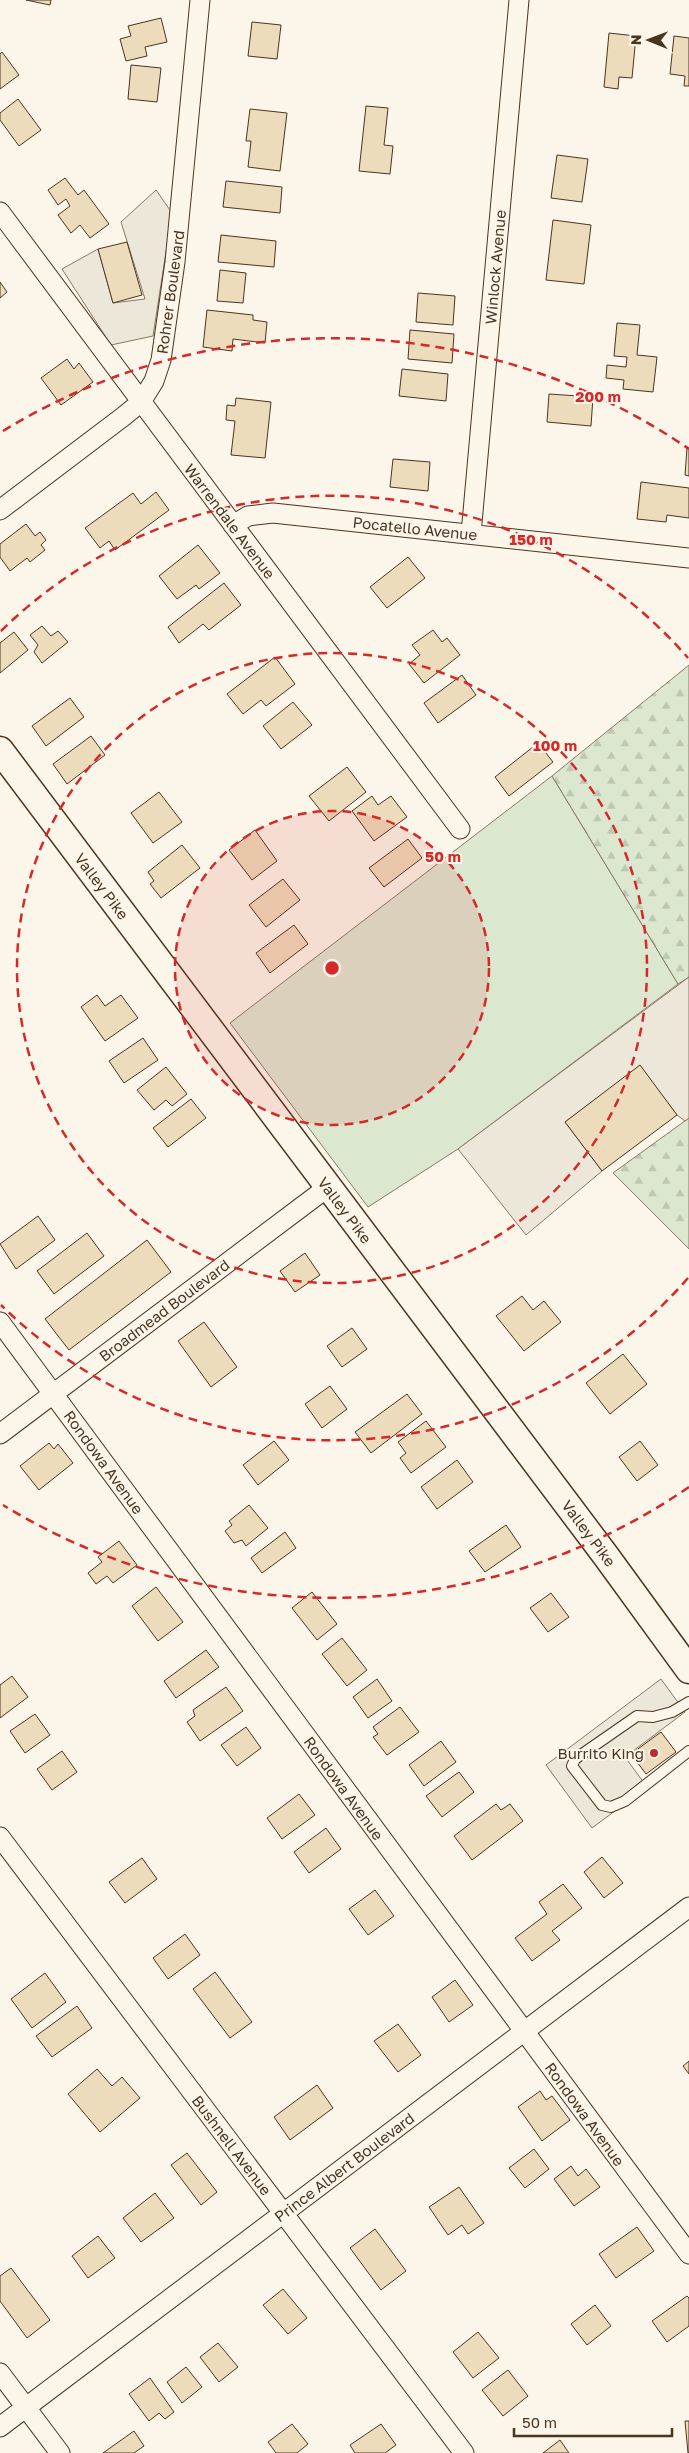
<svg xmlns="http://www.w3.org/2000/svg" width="689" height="2453" viewBox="0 0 689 2453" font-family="'Golos Text',sans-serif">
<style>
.grass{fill:#dce7d0;stroke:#887966}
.forest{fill:url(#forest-firs);stroke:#887966}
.parking{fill:#ede7d9;stroke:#887966}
.building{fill:#ecdcbc;stroke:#4a3520}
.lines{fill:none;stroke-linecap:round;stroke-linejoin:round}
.lane-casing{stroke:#4a3520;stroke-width:12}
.street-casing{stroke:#4a3520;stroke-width:21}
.secondary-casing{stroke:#4a3520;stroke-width:29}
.lane{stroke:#fbf6e9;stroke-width:10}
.street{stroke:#fbf6e9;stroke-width:19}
.secondary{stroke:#fbf6e9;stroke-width:26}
.ring{fill:none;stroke:#d62828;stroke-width:2.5;stroke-dasharray:9 6}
.poi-dot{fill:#c62828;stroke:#fbf6e9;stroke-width:2}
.labels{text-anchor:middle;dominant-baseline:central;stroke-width:4;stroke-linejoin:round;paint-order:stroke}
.street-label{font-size:15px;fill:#4a3520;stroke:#fbf6e9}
.poi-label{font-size:15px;fill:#4a3520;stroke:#fbf6e9;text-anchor:end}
.centre{fill:#d62828;stroke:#fbf6e9;stroke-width:2.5}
.ring-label{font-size:15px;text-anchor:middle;font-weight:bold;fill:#d62828;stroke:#fbf6e9;stroke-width:4;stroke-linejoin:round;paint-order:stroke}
</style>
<defs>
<pattern id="forest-firs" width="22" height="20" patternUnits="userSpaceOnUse" patternTransform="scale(1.25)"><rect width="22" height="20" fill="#dce7d0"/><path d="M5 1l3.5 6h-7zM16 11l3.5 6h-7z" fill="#bec7b2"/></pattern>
</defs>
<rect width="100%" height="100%" fill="#fbf6e9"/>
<!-- grass -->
<path class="grass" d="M552 776 678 984 458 1149 368 1207 230 1023Z"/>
<!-- forest -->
<path class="forest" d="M689 665V977L678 984 552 776Z
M689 1118V1249L613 1173Z"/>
<!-- parking -->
<path class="parking" d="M156 190 172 213 153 336 111 345 62 269 98 249 113 303 145 299 121 222Z
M689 977V1118L685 1121 677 1115 640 1066 565 1122 602 1171 526 1235 458 1149Z
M661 1679 685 1712 625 1757 647 1787 592 1828 546 1765Z"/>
<!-- building -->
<path class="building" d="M26 0H51L50 5Z
M161 18 167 42 145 47 147 56 126 61 120 39 131 36 128 26Z
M252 22 281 25 277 59 248 56Z
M609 33 636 36 632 78 619 77 618 89 604 87Z
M674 36 689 38V86H684L685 76 670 74Z
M2 52 19 75 0 89V54Z
M131 65 161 68 157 102 128 99Z
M18 99 41 130 19 146 0 120V113Z
M366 106 388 108 384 145 393 146 390 174 359 171Z
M250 109 287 113 280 171 248 167 251 141H246Z
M557 155 588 159 582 202 551 198Z
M65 178 78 195 84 190 109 224 90 238 80 225 71 233 58 215 70 206 66 199 58 205 48 190Z
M226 181 282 187 280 213 223 207Z
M553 220 591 225 584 284 546 280Z
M221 235 276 241 274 267 218 262Z
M127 242 142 295 113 303 98 249Z
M220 270 246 273 243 303 217 301Z
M0 282 7 292 0 298Z
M418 293 455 296 453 325 416 322Z
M207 310 253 315V320L267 322 265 343 233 339 232 351 203 347Z
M617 323 640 325 637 355 657 357 653 392 623 389 624 380 606 378 607 365 626 367 627 357 614 356Z
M410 330 454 334 452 363 408 359Z
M67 359 74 369 79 363 93 382 61 405 41 378Z
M402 369 448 374 446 401 399 396Z
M549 394 593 397 591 426 547 422Z
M236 398 271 402 265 458 231 455 235 421 226 420 227 405 235 406Z
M687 448H689V476L685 475Z
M393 459 430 462 428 491 390 487Z
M641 482 689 488V518L667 515 666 522 637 519Z
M156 492 169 510 115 550 109 541 100 548 85 528 133 493 141 504Z
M26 524 35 536 40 532 46 540 41 545 45 550 30 562 27 558 10 571 0 557V544Z
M198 545 220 573 199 589 196 585 177 599 159 576Z
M408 557 425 578 387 608 370 587Z
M224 583 241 605 209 630 203 624 179 643 168 627Z
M42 626 51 636 58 631 68 642 42 663 34 652 38 645 30 635Z
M433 630 442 642 447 638 460 655 424 683 409 664 420 655 412 645Z
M14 632 28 650 0 673V643Z
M275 657 295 684 266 706 261 700 243 714 227 694Z
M462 675 476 695 438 723 424 703Z
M70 698 84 717 46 746 32 726Z
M293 702 312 725 281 749 263 726Z
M91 736 105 755 67 784 53 764Z
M538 743 553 762 509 796 495 777Z
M347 767 366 792 329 821 309 796Z
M159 792 182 822 153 843 131 813Z
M372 796 378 805 391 796 407 817 374 841 352 811Z
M255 830 277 861 252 880 229 850Z
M408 839 422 858 384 887 369 868Z
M182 845 200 868 161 898 150 884 154 881 148 872Z
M283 879 300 900 266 927 249 905Z
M294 925 308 944 270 973 256 953Z
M97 995 105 1006 121 995 138 1018 105 1041 81 1007Z
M143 1038 158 1060 124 1083 109 1061Z
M640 1065 677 1115 602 1171 565 1122Z
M166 1067 187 1094 172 1106 166 1100 154 1110 137 1090Z
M191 1099 206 1118 168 1147 153 1128Z
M38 1216 55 1240 16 1269 0 1244Z
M87 1233 104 1256 54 1294 37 1271Z
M147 1240 171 1272 69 1350 45 1319Z
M305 1253 320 1275 295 1292 280 1271Z
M522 1296 533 1310 544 1301 561 1322 524 1351 496 1316Z
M204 1322 237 1367 211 1387 178 1341Z
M352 1328 367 1349 342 1367 327 1346Z
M623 1354 647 1384 610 1414 586 1383Z
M330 1386 347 1409 322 1428 305 1404Z
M407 1394 422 1414 371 1453 355 1432Z
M426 1421 446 1447 411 1473 400 1458 406 1453 398 1442Z
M274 1441 289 1460 258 1485 243 1465Z
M640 1441 658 1465 637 1481 619 1457Z
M49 1443 54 1449 58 1444 73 1463 39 1490 20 1466Z
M457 1460 473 1482 437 1509 421 1487Z
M249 1505 268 1528 246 1546 242 1540 234 1543 225 1531 232 1525 229 1521Z
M506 1525 521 1547 485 1572 469 1551Z
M285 1532 296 1548 262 1573 251 1558Z
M119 1541 137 1565 113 1583 107 1576 96 1584 88 1573 102 1562 98 1557Z
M156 1587 183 1622 158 1641 132 1606Z
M312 1592 337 1624 317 1640 292 1608Z
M551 1593 569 1617 548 1632 530 1608Z
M342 1638 367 1670 347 1686 322 1654Z
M206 1650 219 1667 176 1698 164 1681Z
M12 1676 28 1697 0 1718V1685Z
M377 1679 392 1701 368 1718 353 1697Z
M226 1687 243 1711 200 1741 187 1722 195 1716 193 1710Z
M400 1707 419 1732 387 1755 373 1737 378 1734 373 1727Z
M35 1714 50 1735 25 1753 10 1731Z
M246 1727 261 1748 237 1766 221 1745Z
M661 1732 676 1752 646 1774 631 1754Z
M441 1741 456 1762 424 1786 409 1765Z
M62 1751 77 1772 52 1790 37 1769Z
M459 1772 474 1792 442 1817 426 1796Z
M299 1794 315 1815 282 1839 267 1818Z
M496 1804 501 1810 510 1804 523 1821 472 1860 454 1836Z
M326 1828 341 1849 309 1873 294 1852Z
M602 1857 623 1883 604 1898 584 1872Z
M142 1858 157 1879 125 1903 109 1882Z
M563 1884 582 1908 552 1931 560 1940 532 1961 515 1938 547 1914 539 1902Z
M375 1890 394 1916 368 1935 349 1909Z
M185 1934 200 1955 168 1979 153 1958Z
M215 1972 252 2022 230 2038 193 1989Z
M45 1973 66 2002 32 2028 11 1999Z
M455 1980 473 2005 449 2022 432 1997Z
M77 2006 92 2028 52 2057 36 2036Z
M398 2024 421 2055 398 2072 374 2041Z
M689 2061V2074L683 2066Z
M97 2069 112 2086 122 2077 140 2098 100 2132 68 2094Z
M317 2085 333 2108 290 2140 274 2117Z
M540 2091 546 2100 552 2096 570 2120 542 2141 518 2107Z
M534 2149 549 2169 525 2188 509 2168Z
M187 2153 217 2192 201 2205 171 2165Z
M571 2166 578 2176 586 2169 600 2187 574 2206 554 2179Z
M459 2187 484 2223 468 2234 462 2225 448 2235 429 2207Z
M155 2193 174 2218 141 2242 123 2218Z
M637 2227 654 2251 616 2278 599 2254Z
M375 2229 406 2271 381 2290 350 2248Z
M98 2236 115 2258 88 2278 72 2256Z
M11 2268 50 2320 27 2338 0 2301V2276Z
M283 2289 307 2318 288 2334 263 2305Z
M687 2296 689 2298V2326L667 2342 652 2321Z
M595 2305 611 2326 587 2345 571 2324Z
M478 2332 499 2358 473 2378 453 2352Z
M218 2343 238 2367 219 2382 200 2357Z
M186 2367 202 2387 182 2403 167 2382Z
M508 2370 528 2396 503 2416 482 2390Z
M150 2378 174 2412 165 2419 159 2413 149 2421 129 2394Z
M685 2421H689V2453H688Z
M292 2424 308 2444 297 2453H276L268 2442Z
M381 2424 396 2445 385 2453H355L350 2445Z
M134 2431 144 2446 134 2453H103Z
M560 2440 569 2453H543Z"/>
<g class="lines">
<!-- lane casing -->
<g class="lane-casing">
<path id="lane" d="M689 1702 672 1712 653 1717 637 1716 575 1759 572 1766 602 1805 611 1807 625 1801 689 1751"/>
</g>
<!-- street casing -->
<g class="street-casing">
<path id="street" d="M0 212 460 829
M0 510 124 416 141 402 154 381 161 360 175 262 200 0
M233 525 248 516 273 513 689 558
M471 534 519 0
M0 1322 689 2254
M0 1434 328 1187
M0 1837 464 2453
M0 2373 60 2453
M0 2427 689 1907"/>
</g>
<!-- secondary casing -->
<g class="secondary-casing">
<path id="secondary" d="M0 750 606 1556 689 1670"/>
</g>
<!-- lane -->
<use href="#lane" class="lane"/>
<!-- street -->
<use href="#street" class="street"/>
<!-- secondary -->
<use href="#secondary" class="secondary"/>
</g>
<!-- distance rings -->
<circle cx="332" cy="968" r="157" fill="#d62828" fill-opacity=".12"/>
<g class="ring">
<circle cx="332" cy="968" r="157"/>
<circle cx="332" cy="968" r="315"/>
<path d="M688 1278A472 472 0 0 1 1 1305M1 631A472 472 0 0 1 688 658"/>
<path d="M689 1487A630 630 0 0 1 3 1505M3 431A630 630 0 0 1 689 449"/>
</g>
<!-- markers -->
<circle class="poi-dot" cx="654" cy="1753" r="5"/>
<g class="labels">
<!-- street labels -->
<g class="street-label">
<text transform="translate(495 267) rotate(-85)">Winlock Avenue</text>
<text transform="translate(170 292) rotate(-82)">Rohrer Boulevard</text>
<text transform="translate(230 521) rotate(53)">Warrendale Avenue</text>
<text transform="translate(415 528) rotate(6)">Pocatello Avenue</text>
<text transform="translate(102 886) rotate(53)">Valley Pike</text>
<text transform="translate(345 1210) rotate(53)">Valley Pike</text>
<text transform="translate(164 1310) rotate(-37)">Broadmead Boulevard</text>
<text transform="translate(104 1462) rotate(54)">Rondowa Avenue</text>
<text transform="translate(589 1533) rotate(53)">Valley Pike</text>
<text transform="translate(344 1788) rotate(54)">Rondowa Avenue</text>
<text transform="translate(585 2114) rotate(54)">Rondowa Avenue</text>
<text transform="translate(232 2145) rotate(53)">Bushnell Avenue</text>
<text transform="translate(344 2167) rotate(-37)">Prince Albert Boulevard</text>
</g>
<!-- poi labels -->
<g class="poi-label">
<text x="644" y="1753">Burrito King</text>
</g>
</g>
<circle cx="332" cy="968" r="8" class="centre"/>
<g class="ring-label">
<text x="598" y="402">200 m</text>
<text x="531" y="545">150 m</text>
<text x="555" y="751">100 m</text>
<text x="443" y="862">50 m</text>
</g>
<!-- north arrow -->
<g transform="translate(649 40) rotate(271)" stroke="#fbf6e9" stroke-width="4" paint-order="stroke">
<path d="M0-4L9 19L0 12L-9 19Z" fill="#4a3520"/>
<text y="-8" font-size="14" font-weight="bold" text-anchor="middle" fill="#4a3520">N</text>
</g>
<!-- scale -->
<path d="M514 2428v8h158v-8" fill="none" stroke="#4a3520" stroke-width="2.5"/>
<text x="522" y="2428" font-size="15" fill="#4a3520" stroke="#fbf6e9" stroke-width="4" paint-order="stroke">50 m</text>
</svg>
